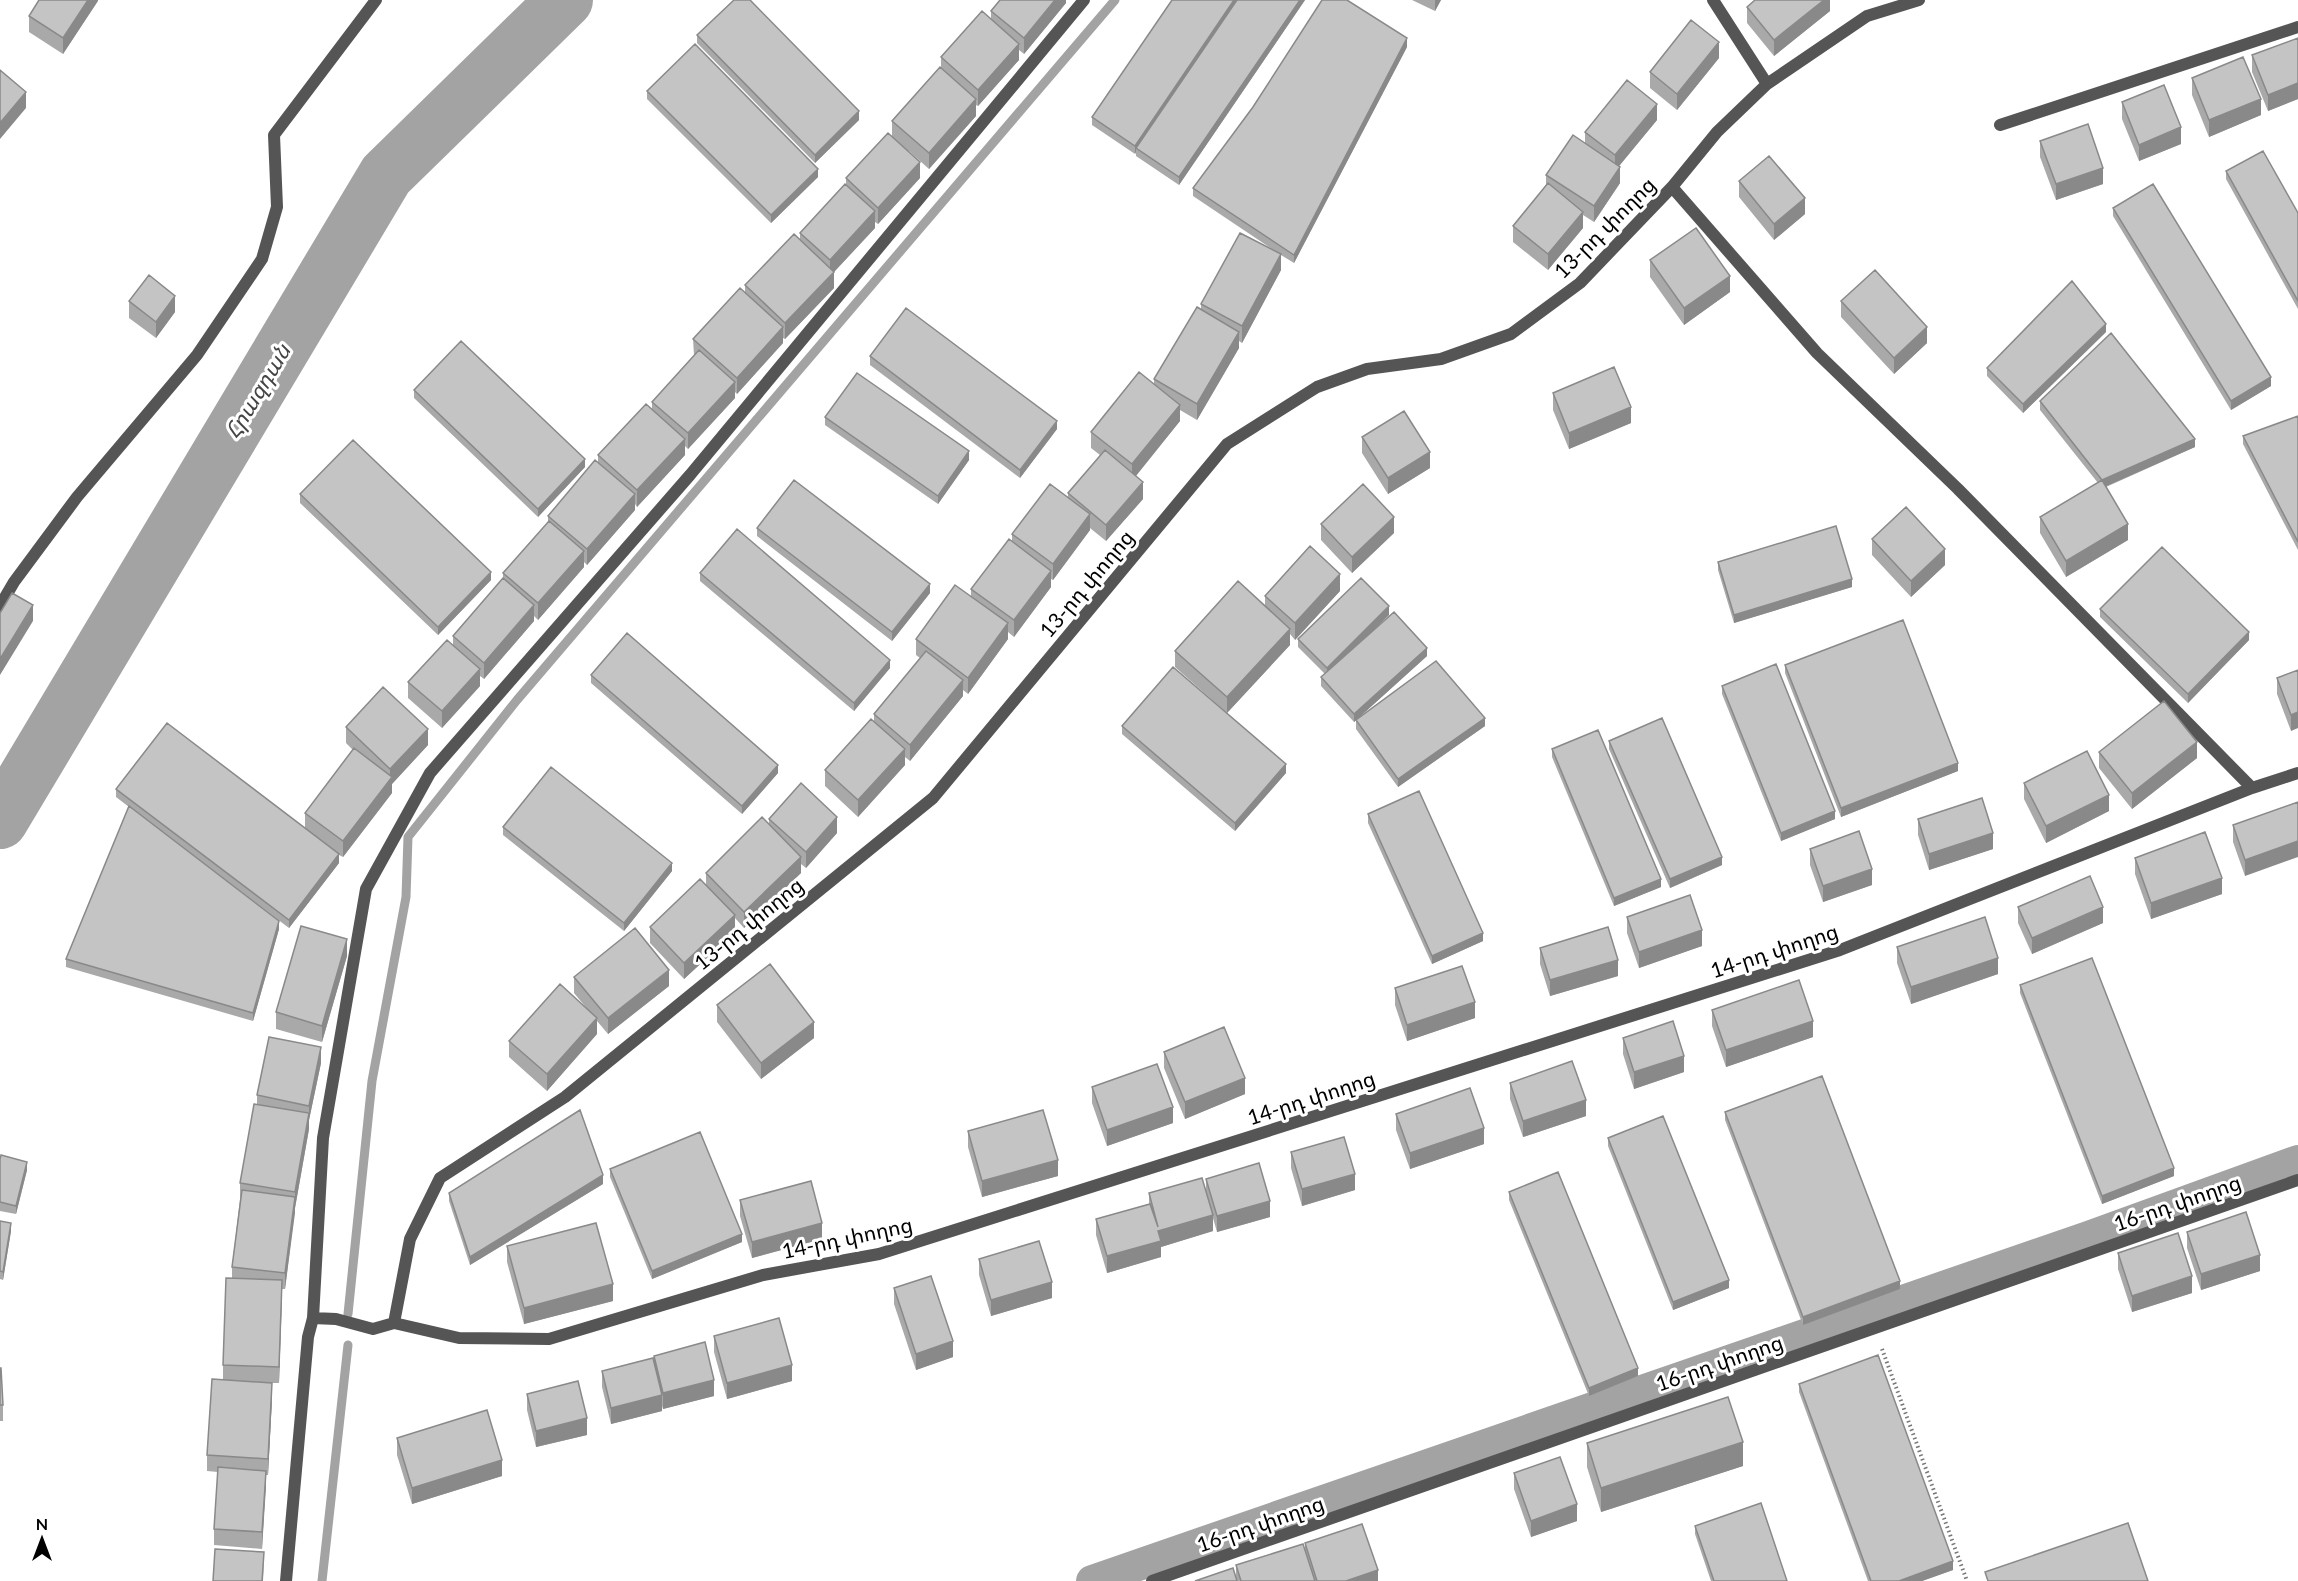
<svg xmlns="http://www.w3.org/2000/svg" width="2298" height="1581" viewBox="0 0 2298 1581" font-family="Lato,'Noto Sans Armenian',sans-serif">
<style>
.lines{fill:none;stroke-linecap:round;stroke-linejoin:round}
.stream{stroke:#a3a3a3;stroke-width:9}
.canal{stroke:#a3a3a3;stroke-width:32}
.river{stroke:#a3a3a3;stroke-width:56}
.path{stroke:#777;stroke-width:4;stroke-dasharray:1.5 3;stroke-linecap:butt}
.street{stroke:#555;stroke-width:12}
.wall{fill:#a9a9a9}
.shaded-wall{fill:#898989}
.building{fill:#c4c4c4;stroke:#898989;stroke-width:1.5}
.labels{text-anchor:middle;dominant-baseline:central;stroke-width:6;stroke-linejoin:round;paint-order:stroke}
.street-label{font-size:21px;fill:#000;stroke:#fff}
.water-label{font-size:22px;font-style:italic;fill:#444;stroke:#fff}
</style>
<rect width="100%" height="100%" fill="#fff"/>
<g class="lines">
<!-- stream -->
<path class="stream" d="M348 1314 372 1081 406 897 408 837 517 700 1115 0
M322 1581 348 1345"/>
<!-- canal -->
<path class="canal" d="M1092 1581 2088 1237 2298 1161"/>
<!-- river -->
<path class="river" d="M0 821 386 175 565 0"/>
<!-- path -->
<path class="path" d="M1882 1349 1967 1581"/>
<!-- street -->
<path class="street" d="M1713 0 1767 84
M2000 125 2298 27
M1672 187 1817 353 1958 489 2252 788
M0 606 14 582 77 497 197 355 262 259 277 207 274 135 376 0
M313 1318 336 1319 373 1329 394 1323 459 1338 549 1339 763 1275 879 1254 1840 950 2252 788 2298 773
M394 1323 410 1239 440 1178 565 1097 933 798 1227 444 1317 387 1367 369 1441 359 1511 334 1580 283 1672 187 1717 132 1767 84 1867 16 1919 0
M286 1581 308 1337 313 1318 323 1138 366 889 430 773 690 475 1084 0
M1152 1581 2298 1180"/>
</g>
<!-- wall -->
<path class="wall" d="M98 0 63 54 29 32V16Z
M1066 0V3L1024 54 1019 50V60L978 106 976 105V116L929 169 909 151 920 178 878 224 875 222V228L834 272V288L785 339 783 338V343L737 394 735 392V398L688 449 685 446V455L637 507 635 504V510L587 565 584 562V567L538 620 534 616V621L484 679 480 676V686L442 728 408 698V682L453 646V636L503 579V573L548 522V516L598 463V455L652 410V402L694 355 693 339 745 293V285L800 240V233L846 185V178L892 137V121L941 68V57L991 19V11Z
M1172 0H1305L1179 185 1136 156V152L1135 154 1092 125V117Z
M1412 0H1441L1435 11Z
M1830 0V11L1774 56 1747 23V7Z
M697 35 859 120 815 163 697 43Z
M2298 38V99L2268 111 2252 72V55Z
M1407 47 1294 263 1281 255V270L1242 343 1239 341V348L1197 420 1180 410V421L1135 476 1143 499 1106 541 1090 528V530L1053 580 1051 579V587L1014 637 1008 632V639L968 694 963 690V696L910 761 905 757V765L858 817 825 786V770L874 721V714L920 658 916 655V639L971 596V589L1012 542V534L1068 498V493L1100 455 1091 448V432L1154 384V379L1201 310V304L1278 253 1193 196V188Z
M1719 58 1677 110 1650 88V72Z
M2192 78 2261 115 2209 137 2192 95Z
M647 91 818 177 771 223 647 99Z
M2122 102 2181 144 2139 161 2122 119Z
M1657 120 1619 166 1620 183 1594 222 1583 215V228L1548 270 1513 242V226L1546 185V175L1585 143V132Z
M2040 141 2103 184 2056 200 2040 157Z
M2226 171 2298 213V309L2226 179Z
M1739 181 1805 214 1774 240 1739 197Z
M2113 208 2271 386 2231 410 2113 216Z
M1650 260 1730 292 1684 325 1650 277Z
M129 301 175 312 156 338 129 318Z
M1841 301 1927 343 1894 374 1841 317Z
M2106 332 2023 413 1987 376V368Z
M870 356 1057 429 1020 478 870 365Z
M414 390 585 467 538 517 414 398Z
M1553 393 1631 423 1569 449 1553 410Z
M2040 401 2195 447 2106 487 2128 540 2066 577 2040 533V517L2098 483 2040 410Z
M2298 416V550L2243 444V436Z
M825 417 969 460 938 504 825 425Z
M1362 437 1430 468 1388 494 1362 453Z
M300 494 491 580 438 635 300 503Z
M1321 524 1394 533 1352 573 1321 540Z
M757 528 930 593 892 641 757 536Z
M1872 539 1945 565 1911 597 1872 555Z
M1718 562 1852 587 1734 623 1718 570Z
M700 573 890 668 854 711 700 581Z
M1340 591 1295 640 1290 634V645L1227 713 1175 667V651L1265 606V596Z
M2100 609 2249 640 2188 703 2100 617Z
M1389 615 1375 628 1427 656 1354 722 1321 686V677L1325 674 1298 647V639Z
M1785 665 1958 771 1841 817 1785 673Z
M2298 670 2291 731 2277 694V678Z
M591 675 778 773 742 814 591 683Z
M1722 686 1835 819 1781 841 1722 694Z
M1356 720 1485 726 1398 787 1356 729Z
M1122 726 1286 773 1235 831 1122 734Z
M346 727 428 745 392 784V793L343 857 339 855V863L289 928 206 865 279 929 253 1021 66 967V959L129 807 116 797V789L305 828V813L353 750 346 743Z
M1609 741 1722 865 1670 888 1609 749Z
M1552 749 1661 887 1614 906 1552 757Z
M2099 752 2197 758 2132 809 2099 768Z
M2024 783 2109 811 2046 843 2024 799Z
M2298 802 2245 876 2233 842V825Z
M1368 814 1483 941 1432 964 1368 823Z
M769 819 837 833 806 868 801 864V873L744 928 735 918V932L684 979 650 943V927L706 885V873L769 824Z
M1918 819 1993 849 1929 870 1918 835Z
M503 827 672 871 624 931 503 835Z
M1810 849 1872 885 1823 902 1810 865Z
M2135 858 2222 894 2151 919 2135 874Z
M2018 907 2103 923 2032 954 2018 923Z
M1627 917 1702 946 1639 968 1627 933Z
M1897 947 1998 974 1911 1004 1897 963Z
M1540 948 1618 976 1550 996 1540 964Z
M347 956 322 1042 276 1029V1012Z
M574 977 669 986 608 1034 597 1021V1034L547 1091 509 1057V1041L588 1010 574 993Z
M2020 985 2174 1176 2102 1204 2020 993Z
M1395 988 1475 1018 1407 1041 1395 1005Z
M717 1005 814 1038 761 1079 717 1022Z
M1712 1010 1813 1037 1726 1067 1712 1026Z
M1623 1038 1684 1072 1634 1089 1623 1054Z
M1164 1052 1245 1094 1185 1119 1164 1068Z
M321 1063 309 1120V1129L295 1208 285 1289H282L279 1383H272V1399L268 1475H266L262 1549 214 1545V1529L218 1472 207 1471V1455L223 1379V1365L232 1279V1267L240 1199V1183L257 1104V1095Z
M1510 1083 1586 1116 1523 1137 1510 1099Z
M1092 1087 1173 1123 1107 1146 1092 1103Z
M1725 1112 1900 1289 1803 1325 1725 1120Z
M1396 1114 1484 1144 1410 1169 1396 1130Z
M968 1131 1058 1176 982 1197 968 1147Z
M1608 1138 1729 1288 1673 1310 1608 1146Z
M1291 1152 1355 1190 1302 1206 1291 1168Z
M0 1159 27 1170 16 1214 0 1211Z
M610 1169 742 1242 652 1279 610 1177Z
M1206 1179 1270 1217 1217 1232 1213 1218V1231L1161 1247V1257L1107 1273 1096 1235V1219L1149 1204V1193L1206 1191Z
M603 1184 470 1265 449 1201V1193Z
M1509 1192 1638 1376 1589 1396 1509 1200Z
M740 1200 822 1239 752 1258 740 1216Z
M0 1221 11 1231 3 1280 0 1279Z
M2187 1232 2260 1271 2201 1290 2187 1248Z
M507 1246 613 1301 524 1324 507 1262Z
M2118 1253 2192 1293 2132 1312 2118 1269Z
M979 1259 1052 1298 991 1316 979 1275Z
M894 1288 953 1357 916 1370 894 1304Z
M714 1336 792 1381 727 1399 714 1352Z
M654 1356 714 1396 663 1409 662 1406V1411L611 1424 602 1387V1371L654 1361Z
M0 1368 3 1405V1421H0Z
M1799 1384 1953 1570 1922 1581H1868L1799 1392Z
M527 1394 587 1435 536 1447 527 1410Z
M397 1438 502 1476 412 1504 397 1455Z
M1587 1443 1743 1466 1601 1512 1587 1467Z
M1514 1473 1577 1521 1531 1537 1514 1489Z
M1695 1526 1787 1581H1711L1695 1534Z
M1305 1543 1378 1581H1195L1236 1578V1565L1305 1550Z"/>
<!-- shaded-wall -->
<path class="shaded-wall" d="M88 0H98V1L63 54V38Z
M1055 0H1066V3L1024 54V38Z
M1234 0H1240L1136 148V152L1135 154V146Z
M1300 0H1305L1179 185V177Z
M1435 0H1441L1435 11Z
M1824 0H1830V11L1774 56V40Z
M1407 38V47L1294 263V255Z
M1719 42V58L1677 110V94Z
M1019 44V60L978 106V90Z
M2298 83V99L2268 111V95Z
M26 92V108L0 139V123Z
M976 99V116L929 169V153Z
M2261 99V115L2209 137V120Z
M1657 104V120L1615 171V155Z
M859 111V120L815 163V155Z
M2181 127V144L2139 161V145Z
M920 162V178L878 224V208Z
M1620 167V183L1594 222V206Z
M2103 168V184L2056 200V184Z
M818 169V177L771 223V215Z
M1805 198V214L1774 240V224Z
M875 211V228L834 272V288L785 339V323L830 276V260Z
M1583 212V228L1548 270V254Z
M1281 254V270L1242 343V326Z
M1730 276V292L1684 325V308Z
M175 296V312L156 338V322Z
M2106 324V332L2023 413V404Z
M783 327V343L737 394V378Z
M1927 327V343L1894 374V358Z
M1239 332V348L1197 420V404Z
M2271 377V386L2231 410V401Z
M735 382V398L688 449V433Z
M1180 405V421L1132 481V464Z
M1631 407V423L1569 449V433Z
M1057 421V429L1020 478V470Z
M685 439V455L637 507V490Z
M2195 439V447L2102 488V480Z
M969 451V460L938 504V496Z
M1430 452V468L1388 494V478Z
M585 459V467L538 517V509Z
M1143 482V499L1106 541V525Z
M635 494V510L587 565V549Z
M1090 514V530L1053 580V564Z
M1394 517V533L1352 573V557Z
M2128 524V540L2066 577V561Z
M1945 549V565L1911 597V581Z
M584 551V567L538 620V603Z
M1051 571V587L1014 637V620Z
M491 572V580L438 635V627Z
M1340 574V591L1295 640V623Z
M1852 579V587L1734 623V615Z
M930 584V593L892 641V632Z
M33 605V621L0 675V659Z
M534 605V621L484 679V663Z
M1389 606V615L1327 676V668Z
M1008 623V639L968 694V678Z
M1290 629V645L1227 713V697Z
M2249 632V640L2188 703V694Z
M1427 648V656L1354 722V714Z
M890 660V668L854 711V703Z
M480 669V686L442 728V711Z
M963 680V696L910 761V745Z
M2298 712V728L2291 731V715Z
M1485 718V726L1398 787V779Z
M428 729V745L392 784V793L343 857V841L390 778V769Z
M2197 742V758L2132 809V793Z
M905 749V765L858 817V800Z
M1958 763V771L1841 817V808Z
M1286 764V773L1235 831V823Z
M778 765V773L742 814V806Z
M2109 795V811L2046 843V826Z
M1835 811V819L1781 841V833Z
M837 817V833L806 868V852Z
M1993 833V849L1929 870V854Z
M2298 841V857L2245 876V860Z
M339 854V863L289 928V920Z
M801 857V873L744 928V912Z
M1722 857V865L1670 888V879Z
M672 863V871L624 931V923Z
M1872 869V885L1823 902V886Z
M2222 878V894L2151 919V903Z
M1661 879V887L1614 906V898Z
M2103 907V923L2032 954V938Z
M735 915V932L684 979V963Z
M279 921V929L253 1021V1013Z
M1702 930V946L1639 968V952Z
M1483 933V941L1432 964V956Z
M347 939V956L322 1042V1026Z
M1998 958V974L1911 1004V987Z
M1618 960V976L1550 996V980Z
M669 970V986L608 1034V1018Z
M1475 1002V1018L1407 1041V1025Z
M597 1018V1034L547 1091V1074Z
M1813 1021V1037L1726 1067V1050Z
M814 1022V1038L761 1079V1063Z
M321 1047V1063L309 1120V1129L295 1208V1192L309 1115V1106Z
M1684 1056V1072L1634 1089V1072Z
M1245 1078V1094L1185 1119V1102Z
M1586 1100V1116L1523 1137V1121Z
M1173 1107V1123L1107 1146V1130Z
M1484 1128V1144L1410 1169V1153Z
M1058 1160V1176L982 1197V1181Z
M27 1162V1170L16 1214V1206Z
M2174 1168V1176L2102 1204V1196Z
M1355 1174V1190L1302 1206V1189Z
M603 1175V1184L470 1265V1257Z
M295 1197V1213L285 1289V1273Z
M1270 1201V1217L1217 1232V1216Z
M1213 1215V1231L1161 1247V1257L1107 1273V1256L1158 1231Z
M11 1223V1231L3 1280V1272Z
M822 1223V1239L752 1258V1242Z
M742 1234V1242L652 1279V1271Z
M2260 1255V1271L2201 1290V1274Z
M2192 1276V1293L2132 1312V1296Z
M282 1280V1297L279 1383V1367Z
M1729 1280V1288L1673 1310V1302Z
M1900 1281V1289L1803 1325V1317Z
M1052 1282V1298L991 1316V1300Z
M613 1284V1301L524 1324V1308Z
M953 1341V1357L916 1370V1354Z
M792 1365V1381L727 1399V1383Z
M1638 1368V1376L1589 1396V1388Z
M714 1380V1396L663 1409V1393Z
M272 1383V1399L268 1475V1459Z
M662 1395V1411L611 1424V1408Z
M587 1418V1435L536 1447V1431Z
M1743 1442V1466L1601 1512V1488Z
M502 1460V1476L412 1504V1488Z
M266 1471V1487L262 1549V1532Z
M1577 1504V1521L1531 1537V1521Z
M264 1552 263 1581H262Z
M1953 1561V1570L1922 1581H1899Z
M1378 1570V1581H1346Z"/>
<!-- building -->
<path class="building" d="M39 0H88L63 38 29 16Z
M734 0H750L859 111 815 155 697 35Z
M1000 0H1055L1024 38 991 11Z
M1172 0H1234L1135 146 1092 117Z
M1237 0H1300L1179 177 1136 148Z
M1322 0H1347L1407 38 1294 255 1193 188 1253 107Z
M1755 0H1824L1774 40 1747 7Z
M982 11 1019 44 978 90 941 57Z
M1691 20 1719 42 1677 94 1650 72Z
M2298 38V83L2268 95 2252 55Z
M695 44 818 169 771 215 647 91Z
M2243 57 2261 99 2209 120 2192 78Z
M940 67 976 99 929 153 892 121Z
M0 70 26 92 0 123Z
M1627 80 1657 104 1615 155 1585 132Z
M2164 85 2181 127 2139 145 2122 102Z
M2088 124 2103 168 2056 184 2040 141Z
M888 133 920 162 878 208 846 178Z
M1573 135 1620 167 1594 206 1546 175Z
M2263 151 2298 213V301L2226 171Z
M1769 156 1805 198 1774 224 1739 181Z
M1548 183 1583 212 1548 254 1513 226Z
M845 184 875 211 830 260 800 233Z
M2153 184 2271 377 2231 401 2113 208Z
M1696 228 1730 276 1684 308 1650 260Z
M1240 233 1281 254 1242 326 1201 304Z
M794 234 834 272 785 323 745 285Z
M1875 270 1927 327 1894 358 1841 301Z
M149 275 175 296 156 322 129 301Z
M2072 281 2106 324 2023 404 1987 368Z
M740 288 783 327 737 378 693 339Z
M1197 307 1239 332 1197 404 1154 379Z
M906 308 1057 421 1020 470 870 356Z
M2111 333 2195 439 2102 480 2040 401Z
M461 341 585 459 538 509 414 390Z
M699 350 735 382 688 433 652 402Z
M1614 367 1631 407 1569 433 1553 393Z
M1139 372 1180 405 1132 464 1091 432Z
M857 373 969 451 938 496 825 417Z
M646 404 685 439 637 490 598 455Z
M1404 411 1430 452 1388 478 1362 437Z
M2298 416V542L2243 436Z
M353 440 491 572 438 627 300 494Z
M1105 450 1143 482 1106 525 1068 493Z
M595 460 635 494 587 549 548 516Z
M794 480 930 584 892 632 757 528Z
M2102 480 2128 524 2066 561 2040 517Z
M1050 484 1090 514 1053 564 1012 534Z
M1363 484 1394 517 1352 557 1321 524Z
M1906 507 1945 549 1911 581 1872 539Z
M549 521 584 551 538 603 503 573Z
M1836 526 1852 579 1734 615 1718 562Z
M737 529 890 660 854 703 700 573Z
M1009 539 1051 571 1014 620 971 589Z
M1310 546 1340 574 1295 623 1265 596Z
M2162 547 2249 632 2188 694 2100 609Z
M503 578 534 605 484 663 453 636Z
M1361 578 1389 606 1327 668 1298 639Z
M1238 581 1290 629 1227 697 1175 651Z
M955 585 1008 623 968 678 916 639Z
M12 593 33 605 0 659V613Z
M1394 612 1427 648 1354 714 1321 677Z
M1903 620 1958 763 1841 808 1785 665Z
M627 633 778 765 742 806 591 675Z
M447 640 480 669 442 711 408 682Z
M926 651 963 680 910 745 874 714Z
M1436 661 1485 718 1398 779 1356 720Z
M1776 664 1835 811 1781 833 1722 686Z
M1173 667 1286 764 1235 823 1122 726Z
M2298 670V712L2291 715 2277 678Z
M383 687 428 729 390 769 346 727Z
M2164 701 2197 742 2132 793 2099 752Z
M1662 718 1722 857 1670 879 1609 741Z
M871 719 905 749 858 800 825 770Z
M167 723 339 854 289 920 116 789Z
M1598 730 1661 879 1614 898 1552 749Z
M354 748 392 777 343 841 305 813Z
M2087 751 2109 795 2046 826 2024 783Z
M551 767 672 863 624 923 503 827Z
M801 783 837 817 806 852 769 819Z
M1419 791 1483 933 1432 956 1368 814Z
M1982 798 1993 833 1929 854 1918 819Z
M2298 802V841L2245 860 2233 825Z
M129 806 279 921 253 1013 66 959Z
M762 817 801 857 744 912 706 873Z
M1859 831 1872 869 1823 886 1810 849Z
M2205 832 2222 878 2151 903 2135 858Z
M2090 876 2103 907 2032 938 2018 907Z
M700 879 735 915 684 963 650 927Z
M1690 895 1702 930 1639 952 1627 917Z
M1985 917 1998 958 1911 987 1897 947Z
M301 926 347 939 322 1026 276 1012Z
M1608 927 1618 960 1550 980 1540 948Z
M635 928 669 970 608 1018 574 977Z
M2092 958 2174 1168 2102 1196 2020 985Z
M770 964 814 1022 761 1063 717 1005Z
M1462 966 1475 1002 1407 1025 1395 988Z
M1799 980 1813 1021 1726 1050 1712 1010Z
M560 984 597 1018 547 1074 509 1041Z
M1673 1021 1684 1056 1634 1072 1623 1038Z
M1224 1027 1245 1078 1185 1102 1164 1052Z
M269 1037 321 1047 309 1106 257 1095Z
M1572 1061 1586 1100 1523 1121 1510 1083Z
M1157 1064 1173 1107 1107 1130 1092 1087Z
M1822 1076 1900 1281 1803 1317 1725 1112Z
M1470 1088 1484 1128 1410 1153 1396 1114Z
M254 1104 309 1113 295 1192 240 1183Z
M580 1110 603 1175 470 1257 449 1193Z
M1043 1110 1058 1160 982 1181 968 1131Z
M1663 1116 1729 1280 1673 1302 1608 1138Z
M700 1132 742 1234 652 1271 610 1169Z
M1344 1137 1355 1174 1302 1189 1291 1152Z
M1 1155 27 1162 16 1206 0 1202V1159Z
M1259 1163 1270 1201 1217 1216 1206 1179Z
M1558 1172 1638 1368 1589 1388 1509 1192Z
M1202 1178 1213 1215 1158 1231 1161 1241 1107 1256 1096 1219 1150 1204 1158 1227 1149 1193Z
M811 1181 822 1223 752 1242 740 1200Z
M242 1190 295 1197 285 1273 232 1267Z
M2246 1212 2260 1255 2201 1274 2187 1232Z
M0 1221 11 1223 3 1272 0 1271Z
M596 1223 613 1284 524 1308 507 1246Z
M2178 1233 2192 1276 2132 1296 2118 1253Z
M1039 1241 1052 1282 991 1300 979 1259Z
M931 1276 953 1341 916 1354 894 1288Z
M226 1278 282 1280 279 1367 223 1365Z
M779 1318 792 1365 727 1383 714 1336Z
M705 1342 714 1380 663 1393 654 1356Z
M1878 1355 1953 1561 1899 1581H1871L1799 1384Z
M653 1358 662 1395 611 1408 602 1371Z
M0 1368H1L3 1405H0Z
M212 1379 272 1383 268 1459 207 1455Z
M578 1381 587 1418 536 1431 527 1394Z
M1728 1397 1743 1442 1601 1488 1587 1443Z
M487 1410 502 1460 412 1488 397 1438Z
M1560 1457 1577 1504 1531 1521 1514 1473Z
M218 1467 266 1471 262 1532 214 1529Z
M1761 1503 1787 1581H1714L1695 1526Z
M2128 1523 2148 1581H1988L1985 1572Z
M1362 1524 1378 1570 1346 1581H1317L1305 1543Z
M1303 1544 1315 1581H1241L1236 1565Z
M215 1549 264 1552 262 1581H213Z
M1233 1568 1237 1581H1195Z"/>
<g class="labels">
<!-- street labels -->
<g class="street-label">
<text transform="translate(1604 227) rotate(-45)">13-րդ փողոց</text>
<text transform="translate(1086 583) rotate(-50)">13-րդ փողոց</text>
<text transform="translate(748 923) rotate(-39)">13-րդ փողոց</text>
<text transform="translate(1774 950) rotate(-18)">14-րդ փողոց</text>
<text transform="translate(1311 1097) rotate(-18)">14-րդ փողոց</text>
<text transform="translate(2177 1202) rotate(-19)">16-րդ փողոց</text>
<text transform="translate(847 1237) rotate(-12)">14-րդ փողոց</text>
<text transform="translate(1719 1362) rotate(-19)">16-րդ փողոց</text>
<text transform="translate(1260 1523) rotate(-19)">16-րդ փողոց</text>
</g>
<!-- water labels -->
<g class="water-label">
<text transform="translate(257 391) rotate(-59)">Հրազդան</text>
</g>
</g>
<!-- north arrow -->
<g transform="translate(42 1539)" stroke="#ffffff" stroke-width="4.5" paint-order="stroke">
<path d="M0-4.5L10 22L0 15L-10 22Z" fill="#000000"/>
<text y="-9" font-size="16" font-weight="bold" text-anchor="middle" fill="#000000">N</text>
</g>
</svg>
